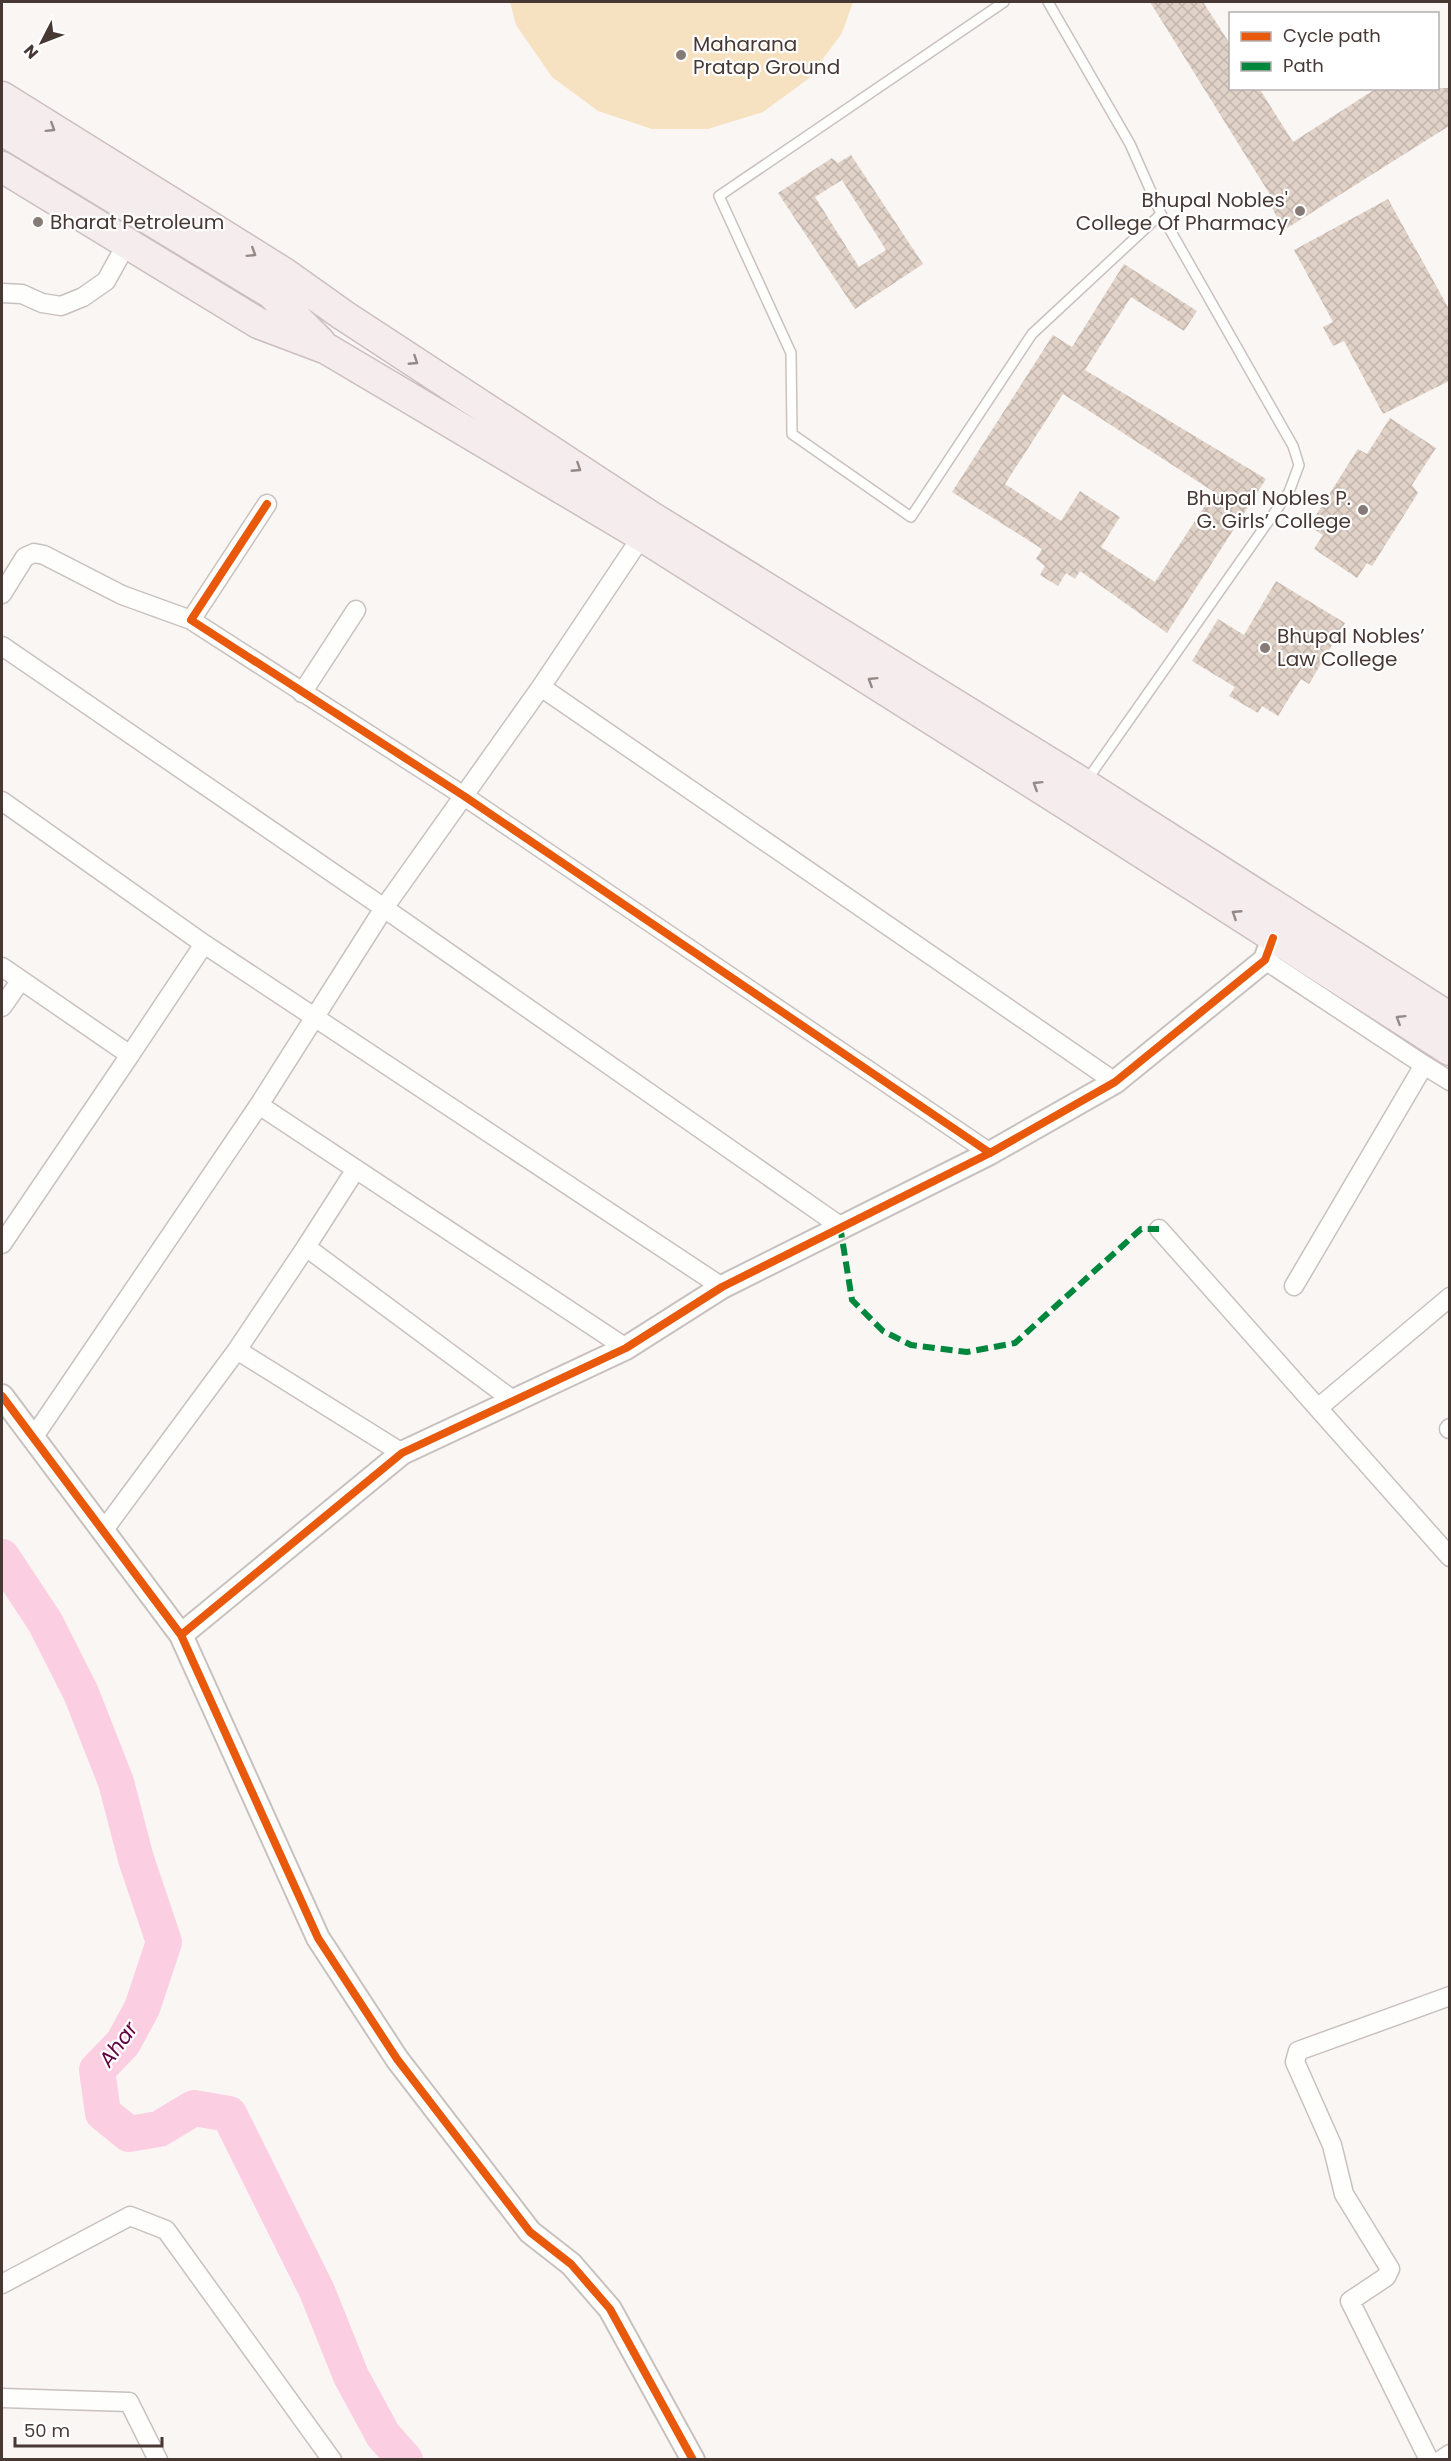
<svg xmlns="http://www.w3.org/2000/svg" width="1451" height="2461" viewBox="0 0 1451 2461" font-family="Poppins,sans-serif">
<style>
.pitch{fill:#f6e2c0}
.lines{fill:none;stroke-linecap:round;stroke-linejoin:round}
.river{stroke:#fccee2;stroke-width:36}
.building{fill:url(#building-cross-hatch);fill-rule:evenodd}
.service-casing{stroke:#c9c1be;stroke-width:12}
.minor-casing{stroke:#c9c1be;stroke-width:21}
.tertiary-casing{stroke:#c9c1be;stroke-width:26}
.trunk-casing{stroke:#ccbfbf;stroke-width:33}
.service{stroke:#fefefd;stroke-width:9}
.minor{stroke:#fefefd;stroke-width:18}
.tertiary{stroke:#fefefd;stroke-width:22}
.trunk{stroke:#f5eced;stroke-width:30}
.quiet{stroke:#00873e;stroke-width:6;stroke-dasharray:12 6;stroke-linecap:butt}
.cycleway-casing{stroke:#fff;stroke-width:11}
.cycleway{stroke:#e8590c;stroke-width:8}
.oneway{stroke:#958987}
.poi-dot{fill:#867a77;stroke:#fff;stroke-width:2}
.labels{text-anchor:middle;dominant-baseline:central;stroke-width:4.5;stroke-linejoin:round;paint-order:stroke}
.poi-label{font-size:20px;fill:#473834;stroke:#fff;text-anchor:start}
.water-label{font-size:21px;font-style:italic;fill:#62043f;stroke:#fff}
</style>
<defs>
<pattern id="building-cross-hatch" width="8" height="8" patternUnits="userSpaceOnUse" patternTransform="scale(1.5)"><rect width="8" height="8" fill="#e0d2c7"/><path d="M0 0l8 8M0 8l8-8" fill="none" stroke="#c2b5ac"/></pattern>
</defs>
<rect width="100%" height="100%" fill="#faf6f4"/>
<!-- pitch -->
<path class="pitch" d="M510 2H853L842 33 808 79 763 112 708 129H652L598 111 552 77 516 25Z"/>
<g class="lines">
<!-- river -->
<path class="river" d="M2 1557 45 1622 81 1693 116 1782 136 1859 164 1942 142 2008 123 2043 97 2070 103 2113 129 2134 159 2129 194 2108 229 2114 317 2291 351 2376 383 2435 405 2460"/>
</g>
<!-- building -->
<path class="building" d="M1150 2H1203L1230 44V88H1259L1293 142 1377 88H1449V126L1284 230 1266 197 1269 193Z
M851 155 923 264 855 309 778 193 832 158 838 163ZM842 180 886 250 859 267 815 197Z
M1388 199 1449 309V381L1383 414 1344 341 1333 346 1323 327 1333 322 1294 250Z
M1124 264 1197 311 1184 331 1131 297 1085 370 1266 479 1167 633 1080 571 1075 579 1066 573 1058 586 1040 575 1045 566 1036 559 1042 549 952 492 1053 335 1072 347ZM1063 394 1214 492 1155 582 1101 547 1120 517 1080 491 1061 521 1005 484Z
M1390 418 1436 448 1412 485 1418 493 1372 566 1367 563 1357 578 1314 549 1323 535 1309 526 1358 449 1367 454Z
M1276 581 1345 623 1309 684 1301 679 1278 716 1262 706 1258 713 1229 696 1235 687 1192 661 1218 619 1244 635Z"/>
<g class="lines">
<!-- service casing -->
<g class="service-casing">
<path id="service" d="M1004 2 719 196 791 353 792 434 911 517 1032 334 1161 214
M1048 2 1130 144 1161 214 1293 446 1299 465 1289 492 1087 780"/>
</g>
<!-- minor casing -->
<g class="minor-casing">
<path id="minor" d="M2 293 22 294 42 303 61 306 83 297 106 281 127 243
M267 504 191 620 464 796 990 1153
M2 594 25 557 34 553 44 555 122 595 191 620
M2 646 384 908 840 1226
M541 687 1115 1082
M302 693 356 610
M2 801 204 944
M1265 960 1424 1065
M2 967 130 1055 204 944 722 1287
M2 1007 21 980
M259 1105 626 1348
M1159 1229 1450 1557
M2 1244 130 1055
M306 1247 356 1169
M1294 1286 1424 1065 1450 1081
M237 1350 402 1453
M1318 1408 1450 1297
M1449 1429 1450 1428
M33 1438 259 1105 384 908 541 687 642 536
M103 1531 237 1350 306 1247 514 1401
M2 2284 130 2216 166 2230 332 2460
M2 2398 129 2402 158 2460
M1429 2460 1350 2301 1386 2277 1390 2269 1344 2194 1332 2145 1295 2062 1298 2051 1450 1996
M1441 2460 1450 2454"/>
</g>
<!-- tertiary casing -->
<g class="tertiary-casing">
<path id="tertiary" d="M2 1396 181 1635 402 1453 626 1348 722 1287 990 1153 1115 1082 1265 960 1273 938
M181 1635 318 1938 397 2059 530 2232 571 2264 610 2309 693 2460"/>
</g>
<!-- trunk casing -->
<g class="trunk-casing">
<path id="trunk" d="M2 97 284 273 343 315 653 518 1084 784 1450 1018
M2 130 271 293 320 342
M2 167 258 323 327 349 642 536 1069 806 1450 1050"/>
</g>
<!-- service -->
<use href="#service" class="service"/>
<!-- minor -->
<use href="#minor" class="minor"/>
<!-- tertiary -->
<use href="#tertiary" class="tertiary"/>
<!-- trunk -->
<use href="#trunk" class="trunk"/>
<!-- quiet -->
<path class="quiet" d="M840 1226 852 1300 883 1331 911 1345 967 1352 1015 1343 1141 1229H1159"/>
<!-- cycleway casing -->
<g class="cycleway-casing">
<path id="cycleway" d="M267 504 191 620 464 796 990 1153
M2 1396 181 1635 402 1453 626 1348 722 1287 990 1153 1115 1082 1265 960 1273 938
M181 1635 318 1938 397 2059 530 2232 571 2264 610 2309 693 2460"/>
</g>
<!-- cycleway -->
<use href="#cycleway" class="cycleway"/>
</g>
<!-- one-way arrows -->
<defs><path id="oneway-chevron" d="M-2-3.5L2.5 0L-2 3.5" fill="none" stroke-width="1.6" stroke-linecap="round" stroke-linejoin="round" transform="scale(1.5)"/></defs>
<g class="oneway">
<use href="#oneway-chevron" transform="translate(51 128) rotate(32)"/>
<use href="#oneway-chevron" transform="translate(252 253) rotate(32)"/>
<use href="#oneway-chevron" transform="translate(414 361) rotate(33)"/>
<use href="#oneway-chevron" transform="translate(577 468) rotate(33)"/>
<use href="#oneway-chevron" transform="translate(872 681) rotate(-148)"/>
<use href="#oneway-chevron" transform="translate(1037 785) rotate(-148)"/>
<use href="#oneway-chevron" transform="translate(1236 914) rotate(-147)"/>
<use href="#oneway-chevron" transform="translate(1400 1019) rotate(-148)"/>
</g>
<!-- markers -->
<g class="poi-dot">
<circle cx="681" cy="55" r="6"/>
<circle cx="1300" cy="211" r="6"/>
<circle cx="38" cy="222" r="6"/>
<circle cx="1363" cy="510" r="6"/>
<circle cx="1265" cy="648" r="6"/>
</g>
<g class="labels">
<!-- poi labels -->
<g class="poi-label">
<text x="693" y="44">Maharana<tspan x="693" dy="23">Pratap Ground</tspan></text>
<text x="1288" y="200" text-anchor="end">Bhupal Nobles'<tspan x="1288" dy="23">College Of Pharmacy</tspan></text>
<text x="50" y="222">Bharat Petroleum</text>
<text x="1351" y="498" text-anchor="end">Bhupal Nobles P.<tspan x="1351" dy="23">G. Girls’ College</tspan></text>
<text x="1277" y="636">Bhupal Nobles’<tspan x="1277" dy="23">Law College</tspan></text>
</g>
<!-- water labels -->
<g class="water-label">
<text transform="translate(118 2044) rotate(-54)">Ahar</text>
</g>
</g>
<!-- border -->
<rect width="1451" height="2461" fill="none" stroke="#473834" stroke-width="6"/>
<!-- legend -->
<rect x="1229" y="12" width="210" height="78" fill="#ffffff" stroke="#b5afae" stroke-width="1.5"/>
<rect x="1241" y="32" width="30" height="9" fill="#e8590c" stroke="#b5afae" stroke-width="1.5"/>
<text x="1283" y="42" font-size="18" fill="#473834">Cycle path</text>
<rect x="1241" y="62" width="30" height="9" fill="#00873e" stroke="#b5afae" stroke-width="1.5"/>
<text x="1283" y="72" font-size="18" fill="#473834">Path</text>
<!-- north arrow -->
<g transform="translate(42 42) rotate(228)" stroke="#ffffff" stroke-width="4.5" paint-order="stroke">
<path d="M0-4.5L10 22L0 15L-10 22Z" fill="#473834"/>
<text y="-9" font-size="16" font-weight="bold" text-anchor="middle" fill="#473834">N</text>
</g>
<!-- scale -->
<path d="M15 2437v9h147v-9" fill="none" stroke="#473834" stroke-width="3"/>
<text x="24" y="2437" font-size="18" fill="#473834" stroke="#ffffff" stroke-width="4.5" paint-order="stroke">50 m</text>
</svg>
